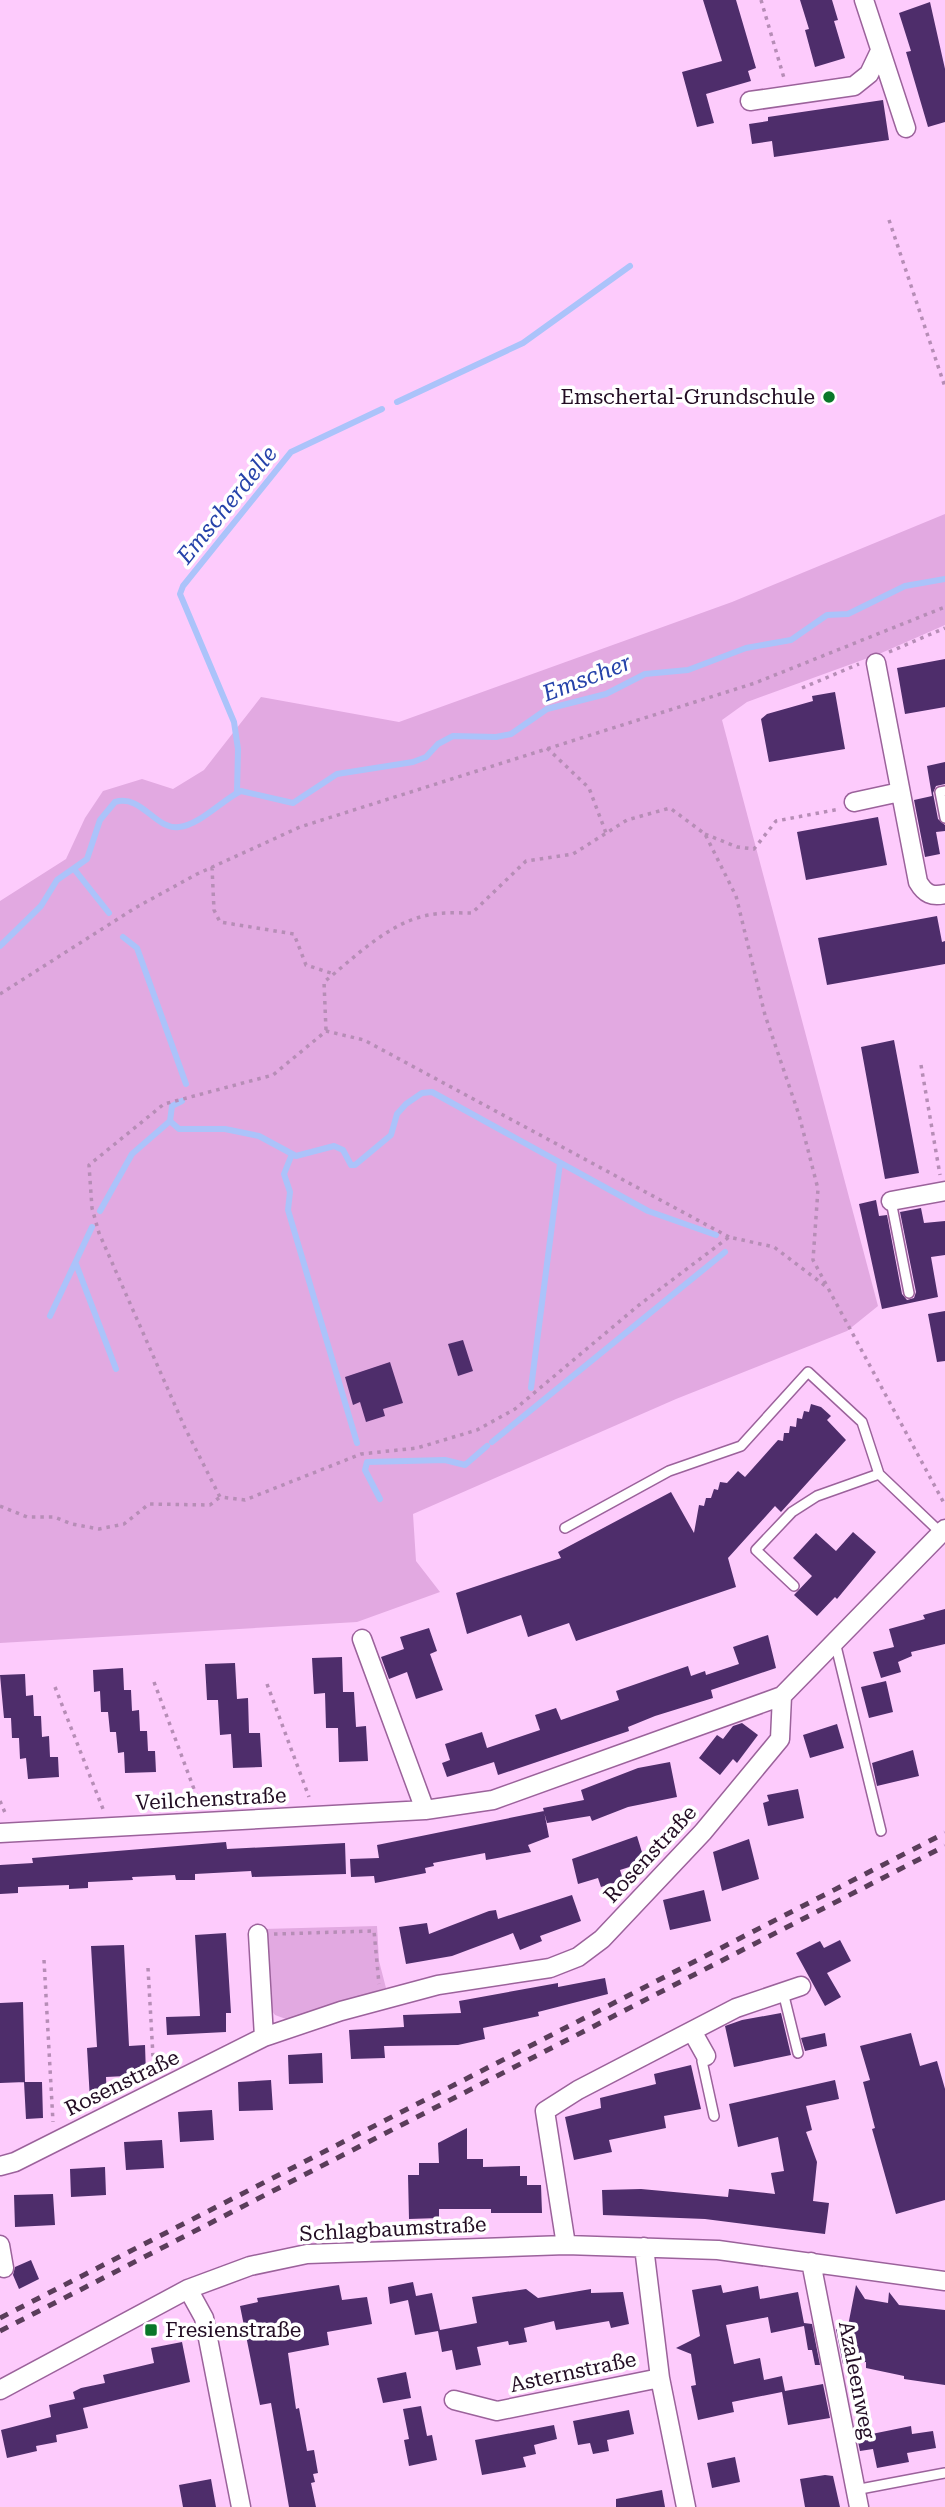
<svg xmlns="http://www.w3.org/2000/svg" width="945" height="2507" viewBox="0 0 945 2507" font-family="'Roboto Serif',serif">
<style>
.green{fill:#e2a9e1}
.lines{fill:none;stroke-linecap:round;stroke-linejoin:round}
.stream{stroke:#abc3fa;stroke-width:6}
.building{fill:#4e2d6b}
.service-casing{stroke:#9b629b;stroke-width:12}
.minor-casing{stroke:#9b629b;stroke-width:21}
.path{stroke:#b68db6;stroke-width:3.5;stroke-dasharray:3.5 5;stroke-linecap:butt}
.service{stroke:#fff;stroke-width:9}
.minor{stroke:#fff;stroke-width:18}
.rail{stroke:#5a3d5a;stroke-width:5;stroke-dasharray:9 9;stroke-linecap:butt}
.poi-dot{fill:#0a772a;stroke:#fff;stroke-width:2.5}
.labels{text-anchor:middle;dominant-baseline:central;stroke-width:7;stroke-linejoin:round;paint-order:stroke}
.poi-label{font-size:21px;fill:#230d24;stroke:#fff;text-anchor:end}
.street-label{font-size:21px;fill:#230d24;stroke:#fff}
.water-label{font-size:23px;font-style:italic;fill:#2643aa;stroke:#fff}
</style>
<rect width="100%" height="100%" fill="#fdcbfc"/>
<!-- green -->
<path class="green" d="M945 514V625L879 654 747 702 722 720 878 1306 847 1331 676 1399 413 1514 416 1561 440 1592 357 1622 0 1643V901L66 859 85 818 103 791 142 779 173 789 204 770 261 697 399 722 732 602Z
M377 1926 379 1961 386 1988 286 2019 275 2015 266 2002 263 1929Z"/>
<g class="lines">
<!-- stream -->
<path class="stream" d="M397 402 523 343 630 266
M237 793 238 749 234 722 183 601 180 594 183 586 291 452 382 409
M74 869 109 913
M123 937 137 948 186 1084
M0 946 41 906 57 880 87 859 100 820 115 802C142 794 155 830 179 827 200 825 222 800 241 791L293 803 337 774 413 762 426 757 438 744 453 736 496 737 511 734 547 709 606 694 645 674 688 670 746 648 791 640 827 615 848 614 905 586 945 579
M182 1101 172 1106 170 1121 179 1129H225L259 1136 296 1156 334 1146 343 1150 351 1165H355L391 1135 397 1114 406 1104 422 1093 432 1092 648 1211 716 1235
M292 1154 284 1174 290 1192 288 1210 357 1443
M100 1211 132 1154 170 1121
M76 1264 116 1369
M50 1316 92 1227
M531 1388 560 1163
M492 1442 725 1252
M380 1499 365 1470 367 1462 445 1460 465 1465 487 1446"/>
</g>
<!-- building -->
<path class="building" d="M703 0H736L756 68 748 71 751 81 706 94 714 123 697 127 682 72 722 61Z
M800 0H832L838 20 834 21 845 58 815 67 805 30 809 29Z
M930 2 945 69V122L928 127 906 52 911 51 899 13Z
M883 100 889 140 774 157 772 141 752 144 749 124 768 121V117Z
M945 659V707L905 714 897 668Z
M835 692 845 749 769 762 761 719 767 714 813 701 812 696Z
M945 762V784L936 786 933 793 938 819 945 825V831L936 832 940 854 925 857 914 800 932 796 927 766Z
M878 817 887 865 806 880 797 832Z
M937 916 942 942 945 941V964L827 985 818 938Z
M894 1040 919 1173 885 1179 861 1047Z
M876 1200 879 1216 887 1215 902 1294 907 1300 914 1298 916 1292 900 1212 921 1208 924 1223 945 1221V1255L931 1257 938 1297 882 1309 859 1204Z
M945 1311V1361L937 1362 928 1314Z
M463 1340 473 1371 458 1376 448 1344Z
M390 1362 403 1403 383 1409 385 1416 366 1422 360 1402 353 1405 345 1377Z
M811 1404 821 1407 831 1416 827 1420 846 1440 781 1512 775 1506 728 1558 736 1587 576 1641 569 1623 528 1637 521 1615 467 1634 456 1593 561 1558 558 1552 671 1492 694 1533 699 1505 704 1506 706 1498H711L714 1489 718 1490 720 1482 727 1483 738 1471 745 1477 778 1440 783 1441 784 1433H789L790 1426 796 1427 797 1418 802 1419 804 1411 809 1412Z
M853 1532 876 1552 837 1599 835 1597 817 1616 794 1595 812 1576 793 1558 816 1533 836 1551Z
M945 1609V1644L911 1652 912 1656 898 1662 901 1672 881 1678 873 1652 894 1647 889 1629 925 1619 923 1615Z
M429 1628 437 1651 430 1654 443 1690 416 1699 407 1672 389 1679 381 1657 404 1649 400 1637Z
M768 1635 776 1668 711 1690 713 1698 655 1716 628 1727 629 1731 498 1775 494 1762 447 1777 442 1763 450 1760 445 1744 482 1732 487 1748 540 1730 535 1715 556 1708 561 1720 619 1700 616 1691 688 1666 691 1676 705 1671 706 1675 739 1664 733 1647Z
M342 1657 343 1692H354L356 1727 366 1726 368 1761 339 1762 338 1728H326L325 1693 314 1694 312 1658Z
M235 1663 237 1699 248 1698 249 1733H260L262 1767 233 1768 231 1734 220 1735 218 1700H207L205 1664Z
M123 1668 124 1690H131L132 1711 139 1710 140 1731H147L148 1751H155L156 1772 125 1773 124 1752 118 1753 116 1732H110L108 1712H101L100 1691 94 1692 93 1670Z
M25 1674 26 1696 33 1695 34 1716H41L42 1737 49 1736 50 1757H58L59 1777 28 1779 26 1758 20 1759 19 1738H12L11 1718H4L0 1675Z
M886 1681 893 1712 869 1718 861 1687Z
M742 1723 758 1735 737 1763 733 1759 720 1775 699 1758 717 1735 723 1739 733 1726Z
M837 1724 844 1748 810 1758 803 1735Z
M913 1750 919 1776 877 1786 872 1763Z
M670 1762 677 1797 628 1807 592 1821 590 1816 547 1823 543 1808 584 1800 581 1790 638 1768Z
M798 1789 804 1818 768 1826 763 1803 769 1801 767 1795Z
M544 1811 549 1837 528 1845 531 1852 486 1860 485 1853 433 1863 434 1866 425 1868 426 1873 375 1883 374 1876 351 1877 350 1859 379 1858 377 1845Z
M637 1836 645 1862 620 1870 623 1880 601 1887 598 1878 578 1884 572 1859Z
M749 1839 759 1879 722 1891 713 1852Z
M226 1842 227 1849 345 1843 346 1874 252 1877 251 1871 195 1874V1880H176L175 1875 132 1877 133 1880 88 1882V1888L69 1889V1885L18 1887V1893L0 1894V1865L33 1863 32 1858Z
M704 1890 711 1921 670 1930 663 1900Z
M572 1895 581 1921 540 1936 542 1941 520 1950 513 1933 452 1956 406 1964 399 1927 427 1923 429 1934 489 1911 496 1910 498 1919Z
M226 1933 231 2013H226V2032L167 2035 166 2017 200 2016 195 1935Z
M840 1940 851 1961 827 1973 841 1997 825 2006 796 1953 820 1941 824 1948Z
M124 1945 129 2046 145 2045 146 2075 106 2077 107 2099 90 2100 87 2048 97 2047 91 1946Z
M605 1978 608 1994 538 2012 539 2016 483 2028 485 2039 458 2045 384 2046 385 2058 351 2059 349 2030 404 2027 403 2015 461 2013 459 2001 558 1983V1987Z
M23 2002 25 2082 0 2083V2003Z
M781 2013 791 2055 734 2067 725 2026 742 2020Z
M825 2033 827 2046 805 2051 801 2038Z
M911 2033 920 2066 937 2061 945 2089V2200L896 2214 872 2129 875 2128 863 2082 870 2080 860 2046Z
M322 2053 323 2083 289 2084 288 2055Z
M691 2065 701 2109 664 2116 666 2128 609 2140 612 2152 574 2160 565 2117 601 2108 600 2098 656 2084 654 2074Z
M271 2080 273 2110 239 2111 238 2082Z
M835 2080 839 2099 806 2106 812 2130 806 2132 817 2162 813 2201 829 2203 825 2234 705 2219 603 2215 602 2190 641 2189 728 2197 729 2189 775 2194 771 2173 784 2171 778 2137 738 2147 729 2104Z
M24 2082H42L43 2118 26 2119Z
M212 2110 214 2140 180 2142 178 2112Z
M467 2128V2159H483V2167L520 2166V2176H527V2185H541L542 2213H491V2209H439V2218L409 2219 408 2175H419V2163H439L438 2143Z
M162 2140 164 2168 126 2170 124 2142Z
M105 2167 106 2195 71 2197 70 2169Z
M53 2194 55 2225 15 2227 14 2195Z
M31 2260 39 2279 19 2289 13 2275 15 2267Z
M413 2282 416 2296 432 2293 440 2330 477 2323 472 2297 526 2289 538 2298 591 2289V2293L623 2292 629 2324 611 2328 609 2321 556 2330 554 2321 524 2328 527 2342 509 2345 508 2341 477 2347 481 2365 456 2370 452 2350 442 2352 438 2331 415 2335 408 2300 390 2304 388 2287Z
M339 2285 342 2300 367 2297 372 2324 327 2332 329 2345 288 2353 296 2409 299 2408 307 2451 314 2450 318 2473 313 2474 315 2482 311 2483 316 2507H289L271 2403 260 2405 240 2306 258 2302 257 2298Z
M721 2285 723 2293 758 2286 760 2299 798 2292 804 2323 812 2324 820 2365H815L812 2350H808L804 2326 771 2333 768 2317 726 2325 734 2364 760 2358 764 2380 782 2376 785 2391 823 2384 830 2418 788 2425 782 2392 732 2402 734 2412 698 2420 691 2386 696 2385 691 2354 676 2348 700 2336 692 2290Z
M856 2285 865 2299 888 2303 889 2292 899 2305 945 2310V2385L904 2379V2376L866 2368V2362L843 2364 836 2329 847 2331Z
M182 2342 190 2382 83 2408 88 2428 56 2435 57 2442 36 2446 37 2451 7 2458 1 2430 51 2417 49 2405 75 2399 73 2392 81 2388 105 2383 103 2375 154 2363 151 2348Z
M406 2372 411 2398 383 2403 377 2378Z
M421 2406 427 2436 432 2435 437 2460 409 2466 404 2440 409 2439 403 2409Z
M629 2410 634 2434 607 2440 609 2451 593 2454 590 2443 578 2445 573 2421Z
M554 2425 557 2439 534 2445 536 2454 523 2457 526 2467 482 2475 475 2440Z
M911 2426 912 2434 933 2431 936 2448 907 2453 909 2462 877 2468 873 2449 860 2451 857 2437Z
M735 2457 740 2482 712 2488 707 2463Z
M825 2475 833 2476 840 2507H805L800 2479Z
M211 2479 216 2507H183L179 2485Z
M662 2490 665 2507H616V2499Z"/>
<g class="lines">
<!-- service casing -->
<g class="service-casing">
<path id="service" d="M945 791 940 792 945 818
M891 1201 909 1293
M565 1528 669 1471 741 1446 808 1372 862 1422 879 1474 941 1533
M794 1586 756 1550 792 1512 817 1496 879 1474
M835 1642 881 1831
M783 1992 798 2053
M706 2056 702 2061 714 2116
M855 2490 945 2473"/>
</g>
<!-- minor casing -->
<g class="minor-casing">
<path id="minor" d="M864 0 906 128
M750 101 854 86 869 74 880 51
M876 663 918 882C925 894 932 897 945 894
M854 802 900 792
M891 1201 945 1191
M362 1639 425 1810
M0 1833 425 1810 493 1800 782 1696 945 1529
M258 1934 264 2037
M692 2031 706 2056
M0 2166 15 2162 264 2037 341 2011 438 1985 550 1968 578 1957 602 1939 703 1832 780 1739 782 1696
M0 2245 4 2268
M566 2245 545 2111 578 2090 736 2008 801 1986
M644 2247 660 2378 686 2507
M811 2262 859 2507
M188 2289 204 2318 241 2507
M0 2390 188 2289 250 2266 307 2254 566 2245 718 2250 945 2281
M454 2400 497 2411 660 2378"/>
</g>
<!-- path -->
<path class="path" d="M761 0 784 78
M889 220 945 387
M889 652 945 628
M802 688 859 664
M547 748 589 788 606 833
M705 834 737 847 754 849 776 821 840 809
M212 867 214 910 220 922 294 934 306 965 334 974
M0 994 135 908 197 874 300 827 755 683 945 607
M326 1030 324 982C354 958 389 922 429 915 442 912 458 913 472 913L526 861 573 854 627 820 670 808 705 834 736 896 765 1015 799 1115 818 1189 813 1260 827 1286
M921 1065 940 1175
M729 1237 364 1040 326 1031 273 1075 164 1104 89 1165 92 1208 99 1233 185 1428 220 1497 245 1500 361 1454 417 1448 477 1430 515 1409 639 1305 729 1237 774 1247 828 1288 945 1505
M0 1506 27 1517H54L72 1524 99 1529 124 1524 149 1504 210 1505 220 1497
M154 1682 200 1805
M267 1684 309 1797
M55 1687 103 1809
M0 1801 6 1815
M274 1934 374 1931 379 1984
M44 1960 53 2122
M148 1968 154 2074"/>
<!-- service -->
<use href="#service" class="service"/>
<!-- minor -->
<use href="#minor" class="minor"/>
<!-- rail -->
<path class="rail" d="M0 2318 945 1833
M0 2331 945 1846"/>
</g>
<!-- markers -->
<g class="poi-dot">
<circle cx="829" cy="397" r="7"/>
<rect x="144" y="2323" width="14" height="14" rx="3.5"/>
</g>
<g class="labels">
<!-- poi labels -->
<g class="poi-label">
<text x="815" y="397">Emschertal-Grundschule</text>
<text x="165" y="2330" text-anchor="start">Fresienstraße</text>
</g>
<!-- street labels -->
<g class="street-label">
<text transform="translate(211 1799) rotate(-3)">Veilchenstraße</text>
<text transform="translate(650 1854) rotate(-47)">Rosenstraße</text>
<text transform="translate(122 2083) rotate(-26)">Rosenstraße</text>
<text transform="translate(393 2229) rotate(-3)">Schlagbaumstraße</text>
<text transform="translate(573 2372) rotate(-12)">Asternstraße</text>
<text transform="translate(857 2380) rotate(79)">Azaleenweg</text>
</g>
<!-- water labels -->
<g class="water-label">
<text transform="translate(227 505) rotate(-51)">Emscherdelle</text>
<text transform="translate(587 678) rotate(-21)">Emscher</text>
</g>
</g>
</svg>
